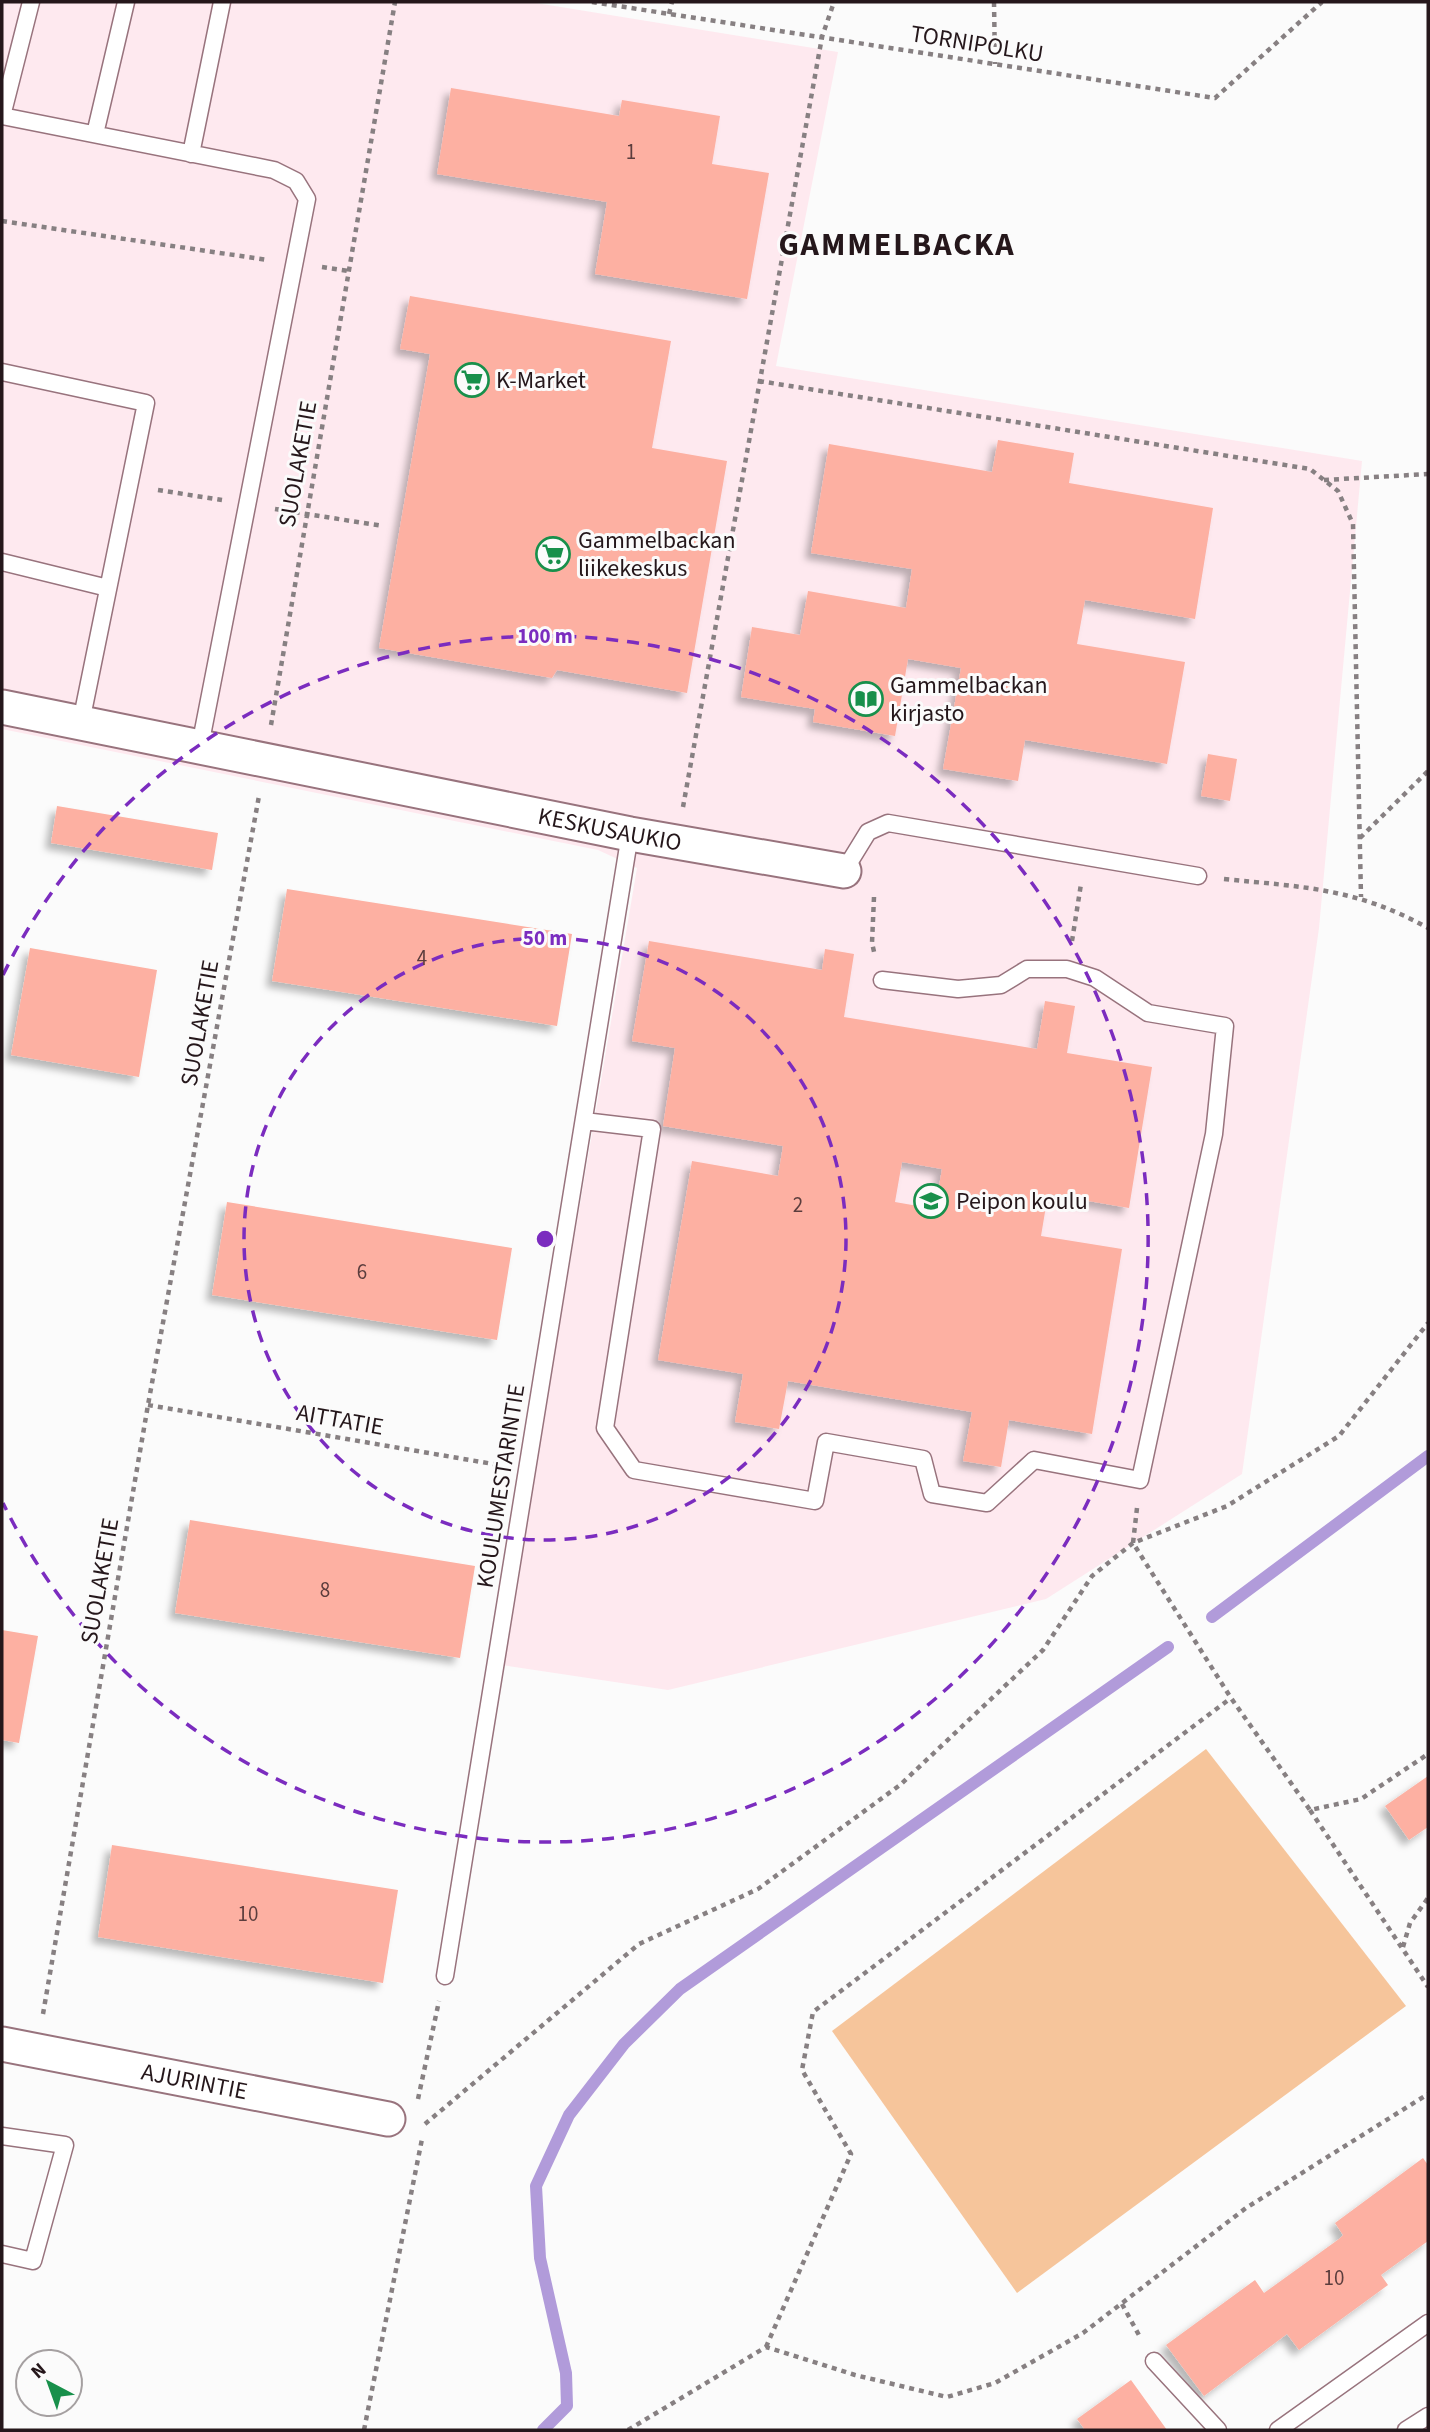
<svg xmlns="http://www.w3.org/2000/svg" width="1430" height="2432" viewBox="0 0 1430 2432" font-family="'Source Sans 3',sans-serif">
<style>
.built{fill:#fee9ef}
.green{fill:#f6c59b}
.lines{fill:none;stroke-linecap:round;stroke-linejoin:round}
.stream{stroke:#b19bda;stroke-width:12}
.building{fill:#fdb0a2;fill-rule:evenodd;filter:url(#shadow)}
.lane-casing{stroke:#98737d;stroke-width:19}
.street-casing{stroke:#98737d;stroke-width:37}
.path{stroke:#878082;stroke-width:4.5;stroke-dasharray:5 5;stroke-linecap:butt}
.lane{stroke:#fff;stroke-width:16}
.street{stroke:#fff;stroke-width:33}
.ring{fill:none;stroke:#7b2cbf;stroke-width:3.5;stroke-dasharray:12 9}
.labels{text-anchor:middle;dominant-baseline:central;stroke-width:6;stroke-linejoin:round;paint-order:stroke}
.number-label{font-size:21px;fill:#5b3d3d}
.street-label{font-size:24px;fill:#25171b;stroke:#fbfbfb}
.poi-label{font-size:24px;fill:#25171b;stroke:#fbfbfb;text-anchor:start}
.district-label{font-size:32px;font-weight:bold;letter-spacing:2px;fill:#25171b;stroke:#fbfbfb}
.centre{fill:#7b2cbf;stroke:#fbfbfb;stroke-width:3.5}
.ring-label{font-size:21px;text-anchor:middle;font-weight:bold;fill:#7b2cbf;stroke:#fbfbfb;stroke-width:6;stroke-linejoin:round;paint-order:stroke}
</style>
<defs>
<filter id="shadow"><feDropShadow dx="-6" dy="6" stdDeviation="3.5" flood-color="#0004"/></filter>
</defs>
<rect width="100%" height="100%" fill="#fbfbfb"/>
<!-- built -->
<path class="built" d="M2 2H530L838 52 776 366 1362 461 1319 928 1242 1474 1046 1599 668 1690 502 1665 637 868 598 850 2 729Z"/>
<!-- green -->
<path class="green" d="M1206 1749 1406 2006 1017 2293 832 2031Z"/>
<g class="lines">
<!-- stream -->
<path class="stream" d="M1212 1617 1428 1456
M543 2430 567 2406 566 2373 540 2258 536 2186 569 2115 624 2044 680 1989 1168 1647"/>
</g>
<!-- building -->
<path class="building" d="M451 88 619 116 622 100 720 116 712 164 769 173 747 299 595 274 607 202 437 174Z
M410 296 671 341 652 448 727 461 687 693 557 670 552 678 379 648 430 354 400 349Z
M998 440 1074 453 1069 483 1213 508 1195 619 1085 600 1077 644 1185 662 1167 764 1025 740 1018 781 943 769 961 668 908 659 895 736 813 722 815 709 741 697 752 627 800 635 808 591 906 608 912 569 811 553 829 444 992 472Z
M1208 754 1237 759 1230 801 1201 796Z
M57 806 218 833 212 870 51 843Z
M287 889 572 934 557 1026 272 981Z
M649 941 822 970 825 949 854 954 844 1017 1037 1049 1045 1001 1075 1006 1067 1053 1152 1067 1129 1208 1048 1194 1041 1236 1122 1249 1092 1434 1009 1420 1001 1467 963 1461 972 1412 788 1381 779 1429 735 1422 743 1374 658 1360 692 1161 778 1176 783 1146 663 1126 675 1048 632 1041ZM902 1162 942 1169 935 1209 895 1202Z
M30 948 157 970 139 1077 11 1055Z
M227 1202 512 1248 497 1340 212 1295Z
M190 1520 475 1566 460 1658 175 1613Z
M2 1630 38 1636 19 1743 2 1740Z
M1428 1776V1827L1409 1840 1385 1806Z
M112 1845 398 1890 383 1983 98 1937Z
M1423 2158 1428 2165V2241L1381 2275 1388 2285 1299 2350 1287 2334 1204 2396 1166 2345 1255 2280 1264 2293 1339 2239 1343 2235 1335 2223Z
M1131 2380 1167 2430H1085L1077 2419Z"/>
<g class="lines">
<!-- lane casing -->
<g class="lane-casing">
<path id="lane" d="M2 116 274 170 296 181 307 199 200 746
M2 116 31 2
M95 134 126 2
M191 154 222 2
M2 372 146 403 81 722
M2 562 108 588
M844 871 868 832 888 823 1198 876
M584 1121 652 1129 605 1428 634 1470 815 1501 826 1442 923 1459 932 1494 987 1503 1034 1460 1140 1480 1214 1134 1225 1026 1148 1013 1095 978 1067 969H1027L1001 985 958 989 882 980
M445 1976 630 834
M2 2136 65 2145 33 2261 2 2254
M1154 2361 1218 2430
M1278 2430 1428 2323
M1406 2430 1428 2416"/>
</g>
<!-- street casing -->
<g class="street-casing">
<g id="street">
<path id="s1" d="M2 707 630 834 844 871"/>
<path id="s2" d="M2 2044 388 2119"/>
</g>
</g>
<!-- path -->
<path class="path" d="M592 2 1215 98 1322 2
M994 2 995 64
M669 14 672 2
M2 221 268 260
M322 267 349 271
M759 381 1310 469 1338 491 1353 524 1361 897
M1324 480 1428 474
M158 490 222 500
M275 509 383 526
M271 725 395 2
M683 807 822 37 834 2
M1360 838 1428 771
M1224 879C1303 887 1356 888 1428 928
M874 897 872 943 875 956
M1072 941 1081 884
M148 1405 499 1465
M1137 1508 1133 1543 1231 1698 1310 1810 1361 1799 1428 1754
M1310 1810 1428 1987
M1403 1947 1410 1923 1428 1898
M43 2014 148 1405 259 796
M418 2099 439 2001
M425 2124 639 1944 758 1889 900 1785 1043 1650 1092 1576 1133 1543 1227 1506 1339 1436 1428 1323
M1122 2304 1140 2337
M766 2347 851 2154 802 2070 813 2012 1231 1698
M364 2430 422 2139
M628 2430 766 2347 855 2375 947 2397 995 2383 1083 2333 1246 2208 1428 2094"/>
<!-- lane -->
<use href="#lane" class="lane"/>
<!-- street -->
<use href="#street" class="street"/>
</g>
<!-- distance rings -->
<g class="ring">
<circle cx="545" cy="1239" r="301"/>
<path d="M3 975A603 603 0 1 1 3 1503"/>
</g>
<!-- icons -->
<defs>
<g id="supermarket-ring" transform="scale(1.75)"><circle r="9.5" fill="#fbfbfb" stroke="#18904b" stroke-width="1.5"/><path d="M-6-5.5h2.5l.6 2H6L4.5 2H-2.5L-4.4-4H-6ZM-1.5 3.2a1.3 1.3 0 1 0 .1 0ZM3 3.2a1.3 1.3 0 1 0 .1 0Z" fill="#18904b"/></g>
<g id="library-ring" transform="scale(1.75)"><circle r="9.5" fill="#fbfbfb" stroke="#18904b" stroke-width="1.5"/><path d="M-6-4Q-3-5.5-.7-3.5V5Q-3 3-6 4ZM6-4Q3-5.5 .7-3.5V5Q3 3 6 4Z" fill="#18904b"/></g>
<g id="school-ring" transform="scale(1.75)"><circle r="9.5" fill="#fbfbfb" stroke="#18904b" stroke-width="1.5"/><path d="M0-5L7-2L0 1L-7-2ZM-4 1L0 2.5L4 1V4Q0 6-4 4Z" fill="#18904b"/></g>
</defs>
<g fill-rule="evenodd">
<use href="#supermarket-ring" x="472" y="380"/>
<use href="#supermarket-ring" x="553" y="554"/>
<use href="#library-ring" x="866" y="699"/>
<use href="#school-ring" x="931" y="1201"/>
</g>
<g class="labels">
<!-- number labels -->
<g class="number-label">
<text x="631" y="152">1</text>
<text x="422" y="958">4</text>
<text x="798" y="1205">2</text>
<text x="362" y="1272">6</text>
<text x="325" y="1590">8</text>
<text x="248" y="1914">10</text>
<text x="1334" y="2278">10</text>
</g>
<!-- street labels -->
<g class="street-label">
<text transform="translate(977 44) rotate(9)">TORNIPOLKU</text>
<text transform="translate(298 464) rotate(-80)">SUOLAKETIE</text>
<text stroke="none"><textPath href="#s1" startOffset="620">KESKUSAUKIO</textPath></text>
<text transform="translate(200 1023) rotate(-80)">SUOLAKETIE</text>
<text transform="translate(340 1420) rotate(10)">AITTATIE</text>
<text transform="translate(501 1486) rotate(-81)">KOULUMESTARINTIE</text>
<text transform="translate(100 1581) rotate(-80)">SUOLAKETIE</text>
<text stroke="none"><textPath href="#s2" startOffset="196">AJURINTIE</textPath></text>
</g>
<!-- poi labels -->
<g class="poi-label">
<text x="496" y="380">K-Market</text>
<text x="578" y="540">Gammelbackan<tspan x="578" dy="28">liikekeskus</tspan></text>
<text x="890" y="685">Gammelbackan<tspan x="890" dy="28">kirjasto</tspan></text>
<text x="956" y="1201">Peipon koulu</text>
</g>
<!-- district labels -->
<g class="district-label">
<text x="897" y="245">GAMMELBACKA</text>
</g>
</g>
<circle cx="545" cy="1239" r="10" class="centre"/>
<g class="ring-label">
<text x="545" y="643">100 m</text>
<text x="545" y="945">50 m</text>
</g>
<!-- border -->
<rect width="1430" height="2432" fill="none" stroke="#25171b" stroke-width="7"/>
<!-- north arrow -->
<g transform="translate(49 2383) rotate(319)"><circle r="33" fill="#fbfbfb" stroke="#a5a0a1" stroke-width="2"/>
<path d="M0-5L12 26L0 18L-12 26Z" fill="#18904b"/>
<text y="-10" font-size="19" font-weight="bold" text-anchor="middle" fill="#25171b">N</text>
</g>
</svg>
